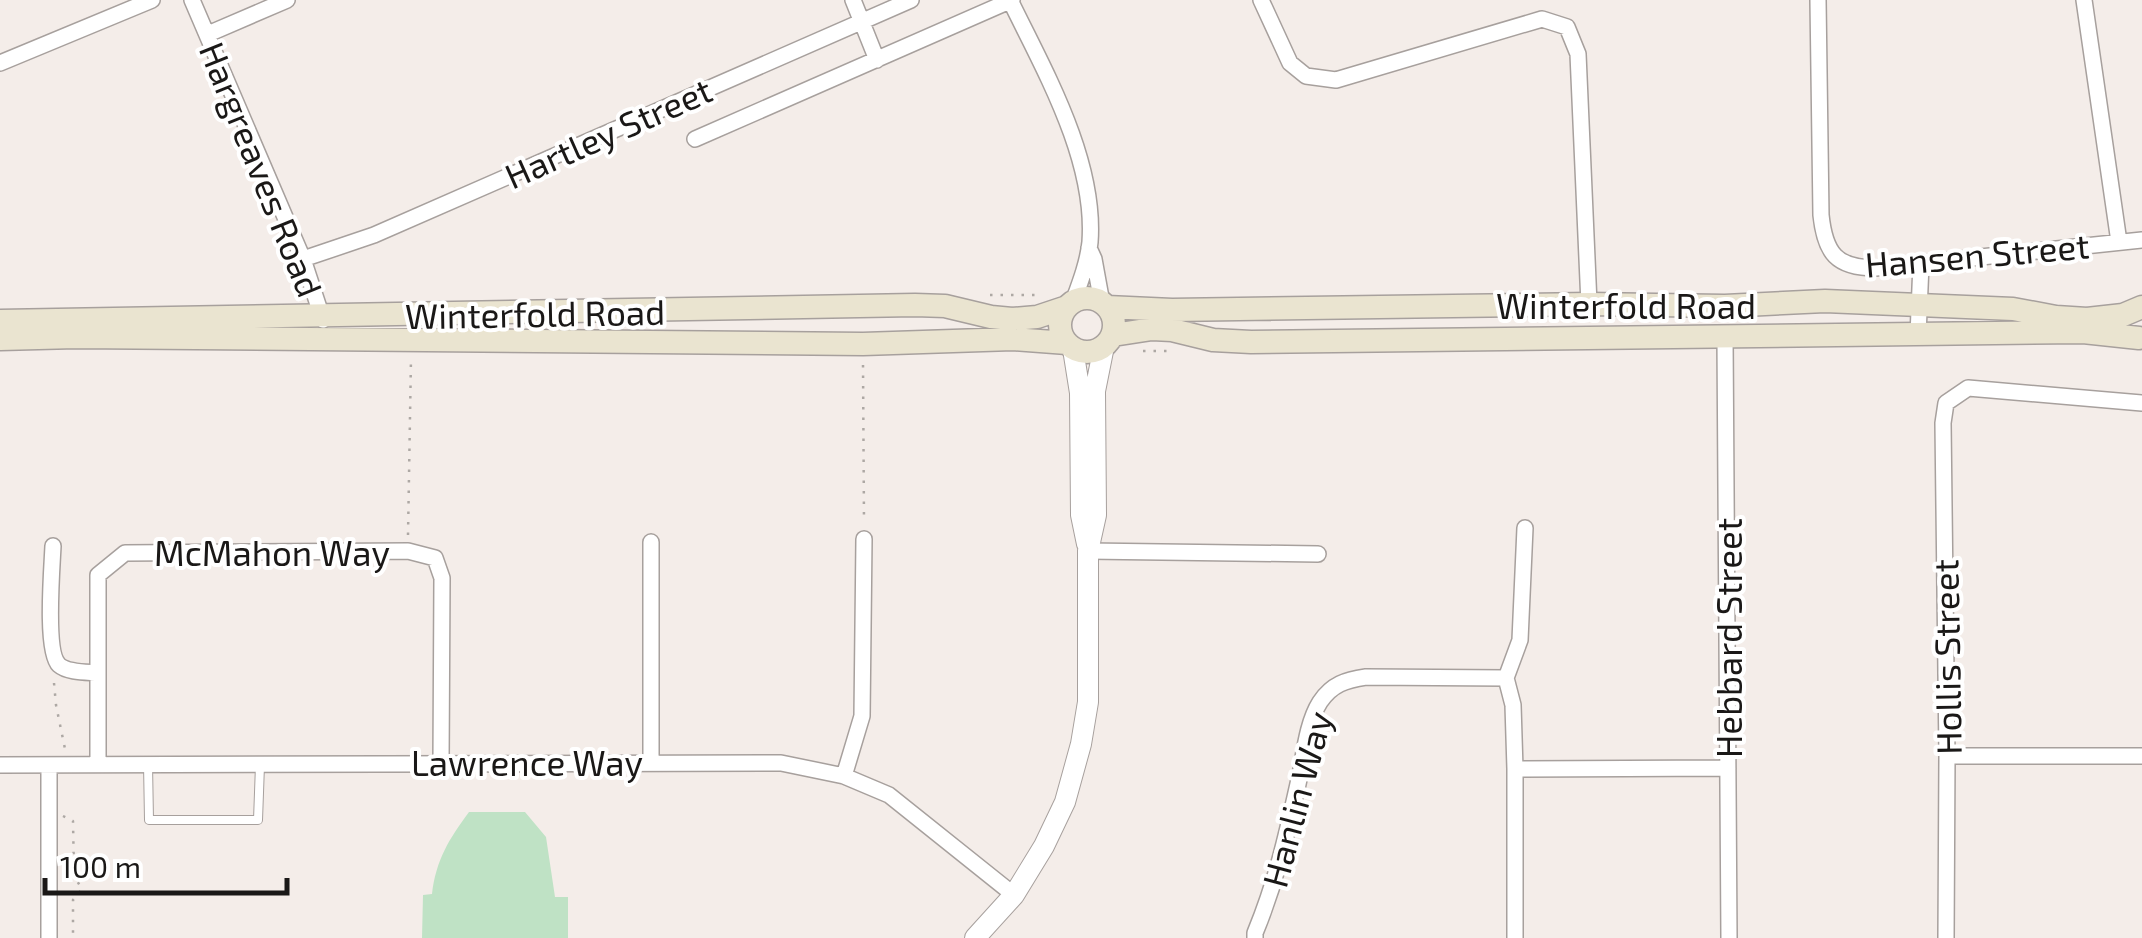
<svg xmlns="http://www.w3.org/2000/svg" width="2142" height="938" viewBox="0 0 2142 938" font-family="'Exo 2',sans-serif">
<style>
.green{fill:#bfe2c5}
.lines{fill:none;stroke-linecap:round;stroke-linejoin:round}
.service-casing{stroke:#a7a09d;stroke-width:10}
.minor-casing{stroke:#a7a09d;stroke-width:18}
.tertiary-casing{stroke:#a7a09d;stroke-width:22}
.secondary-casing{stroke:#a7a09d;stroke-width:25}
.path{stroke:#ada8a4;stroke-width:2.5;stroke-dasharray:2.5 8;stroke-linecap:butt}
.service{stroke:#fff;stroke-width:8}
.minor{stroke:#fff;stroke-width:15}
.tertiary{stroke:#fff;stroke-width:20}
.secondary{stroke:#eae4d0;stroke-width:22}
.labels{text-anchor:middle;dominant-baseline:central;stroke-width:8;stroke-linejoin:round;paint-order:stroke}
.street-label{font-size:35px;fill:#1a1817;stroke:#fff}
</style>
<rect width="100%" height="100%" fill="#f4ede9"/>
<!-- green -->
<path class="green" d="M469 812H525L546 837 555 897H568V938H422L423 895 432 894C436 860 449 839 469 812Z"/>
<g class="lines">
<!-- service casing -->
<g class="service-casing">
<path id="service" d="M148 764 149 820H258L260 765"/>
</g>
<!-- minor casing -->
<g class="minor-casing">
<path id="minor" d="M192 0 303 259 323 320
M853 0 877 60
M1010 0C1045 72 1096 160 1090 242 1088 262 1080 283 1073 302
M1261 0 1290 63 1306 76 1336 80 1542 19 1567 27 1578 54 1589 304
M1818 0 1821 215C1825 253 1836 268 1876 268L2142 240
M2084 0 2119 242
M208 34 287 0
M0 63 152 0
M695 139 1012 0
M1089 248 1094 259 1102 303
M303 259 374 235 911 0
M1918 335 1921 264
M1725 338 1729 938
M651 542V762
M53 546C52 568 45 652 59 665 68 673 88 672 98 673
M1088 551 1318 554
M1506 678 1513 705 1515 769V938
M1506 678 1520 640 1525 528
M1947 756H2142
M98 764V575L125 553 408 551 435 558 442 578 441 763
M0 765 781 763 844 776 889 795 1014 895
M1515 769 1728 768
M844 776 862 716 864 539
M49 938V765
M1255 938V933C1276 882 1286 838 1298 784 1304 758 1306 724 1320 702 1332 684 1346 680 1366 677L1506 678
M1946 938 1947 756 1943 423 1946 403 1968 388 2142 403"/>
</g>
<!-- tertiary casing -->
<g class="tertiary-casing">
<path id="tertiary" d="M1073 349 1080 393 1081 515 1087 544
M975 938 1014 895 1044 846 1065 802 1081 744 1088 702V551L1096 515 1095 391 1104 346"/>
</g>
<!-- secondary casing -->
<g class="secondary-casing">
<path id="secondary" d="M1060 325a27 27 0 1 1 54 0a27 27 0 1 1-54 0Z
M1107 307 1172 310 1589 304 1725 306 1825 301 2013 309 2056 317 2087 319 2123 315 2142 307
M0 321 915 305 945 306 991 317 1012 319 1037 317 1067 307
M1113 335 1152 329 1172 330 1213 340 1251 342 2083 332 2139 338
M0 339 76 337 863 344 1013 339 1067 343"/>
</g>
<!-- path -->
<path class="path" d="M990 295H1037
M1143 351H1170
M863 365 864 522
M408 535 411 358
M54 683 56 705 65 749
M63 816 73 821 74 876 82 889 73 900V938"/>
<!-- service -->
<use href="#service" class="service"/>
<!-- minor -->
<use href="#minor" class="minor"/>
<!-- tertiary -->
<use href="#tertiary" class="tertiary"/>
<!-- secondary -->
<use href="#secondary" class="secondary"/>
</g>
<g class="labels">
<!-- street labels -->
<g class="street-label">
<text transform="translate(608 132) rotate(-24)">Hartley Street</text>
<text transform="translate(262 169) rotate(68)">Hargreaves Road</text>
<text transform="translate(1977 254) rotate(-5)">Hansen Street</text>
<text x="1626" y="305">Winterfold Road</text>
<text transform="translate(535 313) rotate(-1)">Winterfold Road</text>
<text x="272" y="552">McMahon Way</text>
<text transform="translate(1728 638) rotate(-90)">Hebbard Street</text>
<text transform="translate(1946 657) rotate(-91)">Hollis Street</text>
<text x="527" y="762">Lawrence Way</text>
<text transform="translate(1296 799) rotate(-75)">Hanlin Way</text>
</g>
</g>
<!-- scale -->
<path d="M45 878v15h242v-15" fill="none" stroke="#1a1817" stroke-width="5"/>
<text x="60" y="878" font-size="30" fill="#1a1817" stroke="#ffffff" stroke-width="8" paint-order="stroke">100 m</text>
</svg>
